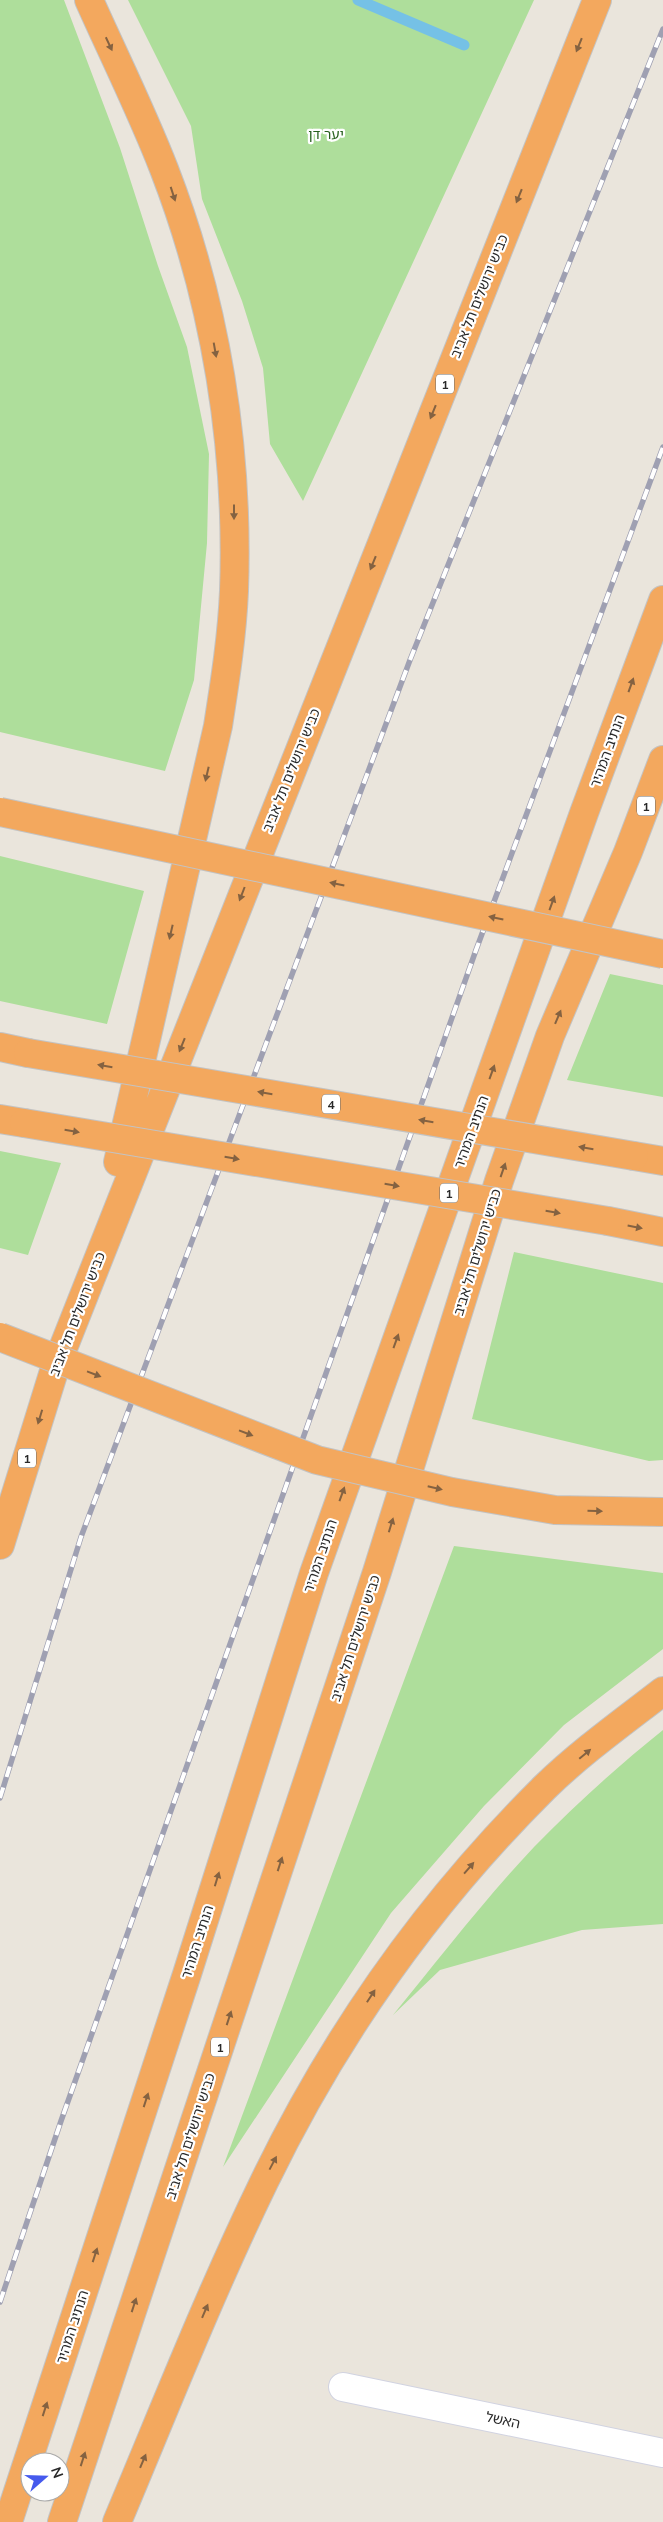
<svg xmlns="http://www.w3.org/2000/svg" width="663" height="2522" viewBox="0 0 663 2522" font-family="Mulish,'Noto Sans Hebrew',sans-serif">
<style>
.green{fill:#aede9b}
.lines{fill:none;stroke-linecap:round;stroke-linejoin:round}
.stream{stroke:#75c1e6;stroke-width:11}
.street-casing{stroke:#d1d3e1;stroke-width:30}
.highway-casing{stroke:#c3c3c3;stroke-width:30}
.street{stroke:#fff;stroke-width:28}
.highway{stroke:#f3a85e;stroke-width:28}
.rail-casing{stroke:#9fa0b2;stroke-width:5.5}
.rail{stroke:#fff;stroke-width:4;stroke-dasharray:11;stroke-linecap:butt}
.highway-bridge-casing{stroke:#c3c3c3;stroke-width:30;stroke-linecap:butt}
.highway-bridge{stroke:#f3a85e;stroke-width:28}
.oneway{fill:#846241}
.labels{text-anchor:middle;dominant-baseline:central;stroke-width:4.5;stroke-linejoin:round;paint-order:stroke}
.shield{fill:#fff;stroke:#696969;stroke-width:1}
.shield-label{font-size:12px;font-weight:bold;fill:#292929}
.park-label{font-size:14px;fill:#28611e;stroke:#fff}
.street-label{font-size:14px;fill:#292929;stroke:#fff}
</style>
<rect width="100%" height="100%" fill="#eae5dc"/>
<!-- green -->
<path class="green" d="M0 0H64L120 148 158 266 187 347 209 454 207 543 194 680 165 771 0 732Z
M128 0H534L303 501 270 444 263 368 242 301 202 199 191 126Z
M0 856 144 891 107 1024 0 1001Z
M610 974 663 985V1097L567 1080Z
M0 1151 61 1163 28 1255 0 1248Z
M514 1252 663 1283V1460L649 1461 472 1419Z
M454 1546 663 1573V1649L564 1725 484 1806 391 1913 223 2167Z
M663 1730V1924L582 1930 440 1970 393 2015C439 1959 484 1900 534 1847 575 1805 618 1766 663 1730Z"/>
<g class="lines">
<!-- stream -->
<path class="stream" d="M358 0 464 45"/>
<!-- street casing -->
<g class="street-casing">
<path id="street" d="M343 2387 663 2453"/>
</g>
<!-- highway casing -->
<g class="highway-casing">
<path id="highway" d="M89 0C114 56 142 112 164 169 216 303 239 448 234 591 232 637 225 681 218 726L118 1162
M0 1047 28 1053
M0 1119 24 1123
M634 1156 663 1161
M608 1221 663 1232
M0 1545 54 1371 597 0
M8 2522 187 1974 314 1573 584 813 663 600
M62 2522 377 1572 499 1181 550 1036 628 852 663 760
M117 2522C165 2408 210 2293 264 2182 335 2035 429 1902 545 1787 581 1752 623 1722 663 1691"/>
</g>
<!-- street -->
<use href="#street" class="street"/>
<!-- highway -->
<use href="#highway" class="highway"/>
<!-- rail casing -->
<g class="rail-casing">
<path id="rail" d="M0 1798 81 1537 410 660 663 29
M0 2302 61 2121 476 950 663 447"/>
</g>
<!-- rail -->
<use href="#rail" class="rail"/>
<!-- highway-bridge casing -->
<g class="highway-bridge-casing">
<path id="highway-bridge" d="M0 812 663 954
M28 1053 634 1156
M24 1123 608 1221
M0 1337 317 1460 452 1492 555 1510 663 1512"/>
</g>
<!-- highway-bridge -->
<use href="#highway-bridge" class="highway-bridge"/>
</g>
<!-- one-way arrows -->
<defs><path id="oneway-solid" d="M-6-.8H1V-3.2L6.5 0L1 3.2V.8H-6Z" transform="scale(1.25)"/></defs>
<g class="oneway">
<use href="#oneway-solid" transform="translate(109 44) rotate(65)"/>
<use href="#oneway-solid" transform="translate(579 45) rotate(112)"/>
<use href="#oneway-solid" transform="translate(173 194) rotate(72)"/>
<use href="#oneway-solid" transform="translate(519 196) rotate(112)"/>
<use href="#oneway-solid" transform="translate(215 350) rotate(80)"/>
<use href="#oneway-solid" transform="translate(433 412) rotate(112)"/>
<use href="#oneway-solid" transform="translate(234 512) rotate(90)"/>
<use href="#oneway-solid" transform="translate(373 563) rotate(112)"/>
<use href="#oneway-solid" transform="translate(631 685) rotate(-70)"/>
<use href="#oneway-solid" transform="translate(207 774) rotate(103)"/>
<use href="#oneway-solid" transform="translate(337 884) rotate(-168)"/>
<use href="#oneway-solid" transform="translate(242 894) rotate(111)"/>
<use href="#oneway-solid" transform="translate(552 903) rotate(-70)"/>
<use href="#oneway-solid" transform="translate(496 918) rotate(-168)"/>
<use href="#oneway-solid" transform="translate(171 932) rotate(103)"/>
<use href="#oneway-solid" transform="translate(558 1017) rotate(-67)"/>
<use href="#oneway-solid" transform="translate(182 1045) rotate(112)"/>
<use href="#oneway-solid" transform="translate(105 1066) rotate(-170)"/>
<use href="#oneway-solid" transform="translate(492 1072) rotate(-70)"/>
<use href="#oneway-solid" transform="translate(265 1093) rotate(-170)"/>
<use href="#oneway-solid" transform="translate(426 1121) rotate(-170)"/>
<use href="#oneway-solid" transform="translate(72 1131) rotate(10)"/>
<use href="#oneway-solid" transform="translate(586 1148) rotate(-170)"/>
<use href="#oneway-solid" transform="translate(232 1158) rotate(10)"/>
<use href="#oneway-solid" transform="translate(503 1170) rotate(-71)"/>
<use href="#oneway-solid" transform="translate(392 1185) rotate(10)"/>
<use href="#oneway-solid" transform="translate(553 1212) rotate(10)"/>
<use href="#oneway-solid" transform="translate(635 1227) rotate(11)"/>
<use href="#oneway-solid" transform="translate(396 1341) rotate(-70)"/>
<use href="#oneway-solid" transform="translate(94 1374) rotate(21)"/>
<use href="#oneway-solid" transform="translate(40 1417) rotate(107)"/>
<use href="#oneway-solid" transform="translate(246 1433) rotate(21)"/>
<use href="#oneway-solid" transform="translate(435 1488) rotate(13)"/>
<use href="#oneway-solid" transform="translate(342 1494) rotate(-70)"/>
<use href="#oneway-solid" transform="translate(595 1511) rotate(1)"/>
<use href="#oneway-solid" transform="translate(391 1525) rotate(-73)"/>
<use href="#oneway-solid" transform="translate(585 1754) rotate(-40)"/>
<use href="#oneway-solid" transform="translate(280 1864) rotate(-72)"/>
<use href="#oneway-solid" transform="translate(469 1868) rotate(-49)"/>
<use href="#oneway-solid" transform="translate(217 1879) rotate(-73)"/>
<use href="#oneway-solid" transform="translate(371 1996) rotate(-57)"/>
<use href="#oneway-solid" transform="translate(229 2018) rotate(-72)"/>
<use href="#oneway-solid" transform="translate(146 2100) rotate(-72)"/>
<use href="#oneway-solid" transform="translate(273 2163) rotate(-62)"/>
<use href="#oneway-solid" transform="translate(95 2255) rotate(-72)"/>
<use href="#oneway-solid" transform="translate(134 2305) rotate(-72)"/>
<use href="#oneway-solid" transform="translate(205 2311) rotate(-67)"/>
<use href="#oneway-solid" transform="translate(45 2409) rotate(-72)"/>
<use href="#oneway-solid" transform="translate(83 2459) rotate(-72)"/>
<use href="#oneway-solid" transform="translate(143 2461) rotate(-67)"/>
</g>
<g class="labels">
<!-- shield labels -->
<g class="shield">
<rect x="436" y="374.5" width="18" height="19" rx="4"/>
<rect x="637" y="796.5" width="18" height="19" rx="4"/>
<rect x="322" y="1094.5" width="18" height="19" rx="4"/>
<rect x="440" y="1183.5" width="18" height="19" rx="4"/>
<rect x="18" y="1448.5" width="18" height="19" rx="4"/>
<rect x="211" y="2037.5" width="18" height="19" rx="4"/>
</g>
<g class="shield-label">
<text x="445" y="384">1</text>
<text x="646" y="806">1</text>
<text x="331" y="1104">4</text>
<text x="449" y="1193">1</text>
<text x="27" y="1458">1</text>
<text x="220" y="2047">1</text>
</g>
<!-- park labels -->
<g class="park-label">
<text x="326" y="134">יער דן</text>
</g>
<!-- street labels -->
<g class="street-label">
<text transform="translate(479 296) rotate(-68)">כביש ירושלים תל אביב</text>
<text transform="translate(607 751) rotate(-70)">הנתיב המהיר</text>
<text transform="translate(291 770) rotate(-68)">כביש ירושלים תל אביב</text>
<text transform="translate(471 1132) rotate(-70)">הנתיב המהיר</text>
<text transform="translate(477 1252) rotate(-73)">כביש ירושלים תל אביב</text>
<text transform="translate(77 1314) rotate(-69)">כביש ירושלים תל אביב</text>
<text transform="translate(320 1556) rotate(-71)">הנתיב המהיר</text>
<text transform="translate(355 1638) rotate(-72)">כביש ירושלים תל אביב</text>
<text transform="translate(197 1942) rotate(-72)">הנתיב המהיר</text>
<text transform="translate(190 2136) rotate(-72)">כביש ירושלים תל אביב</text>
<text transform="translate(72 2327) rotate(-72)">הנתיב המהיר</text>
<text transform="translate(503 2420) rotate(12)">האשל</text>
</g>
</g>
<!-- north arrow -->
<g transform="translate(45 2477) rotate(70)"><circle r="24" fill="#ffffff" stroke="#a9a9a9"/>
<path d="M0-4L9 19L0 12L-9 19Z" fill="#465aed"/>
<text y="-8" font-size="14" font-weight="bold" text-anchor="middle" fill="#292929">N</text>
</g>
</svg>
